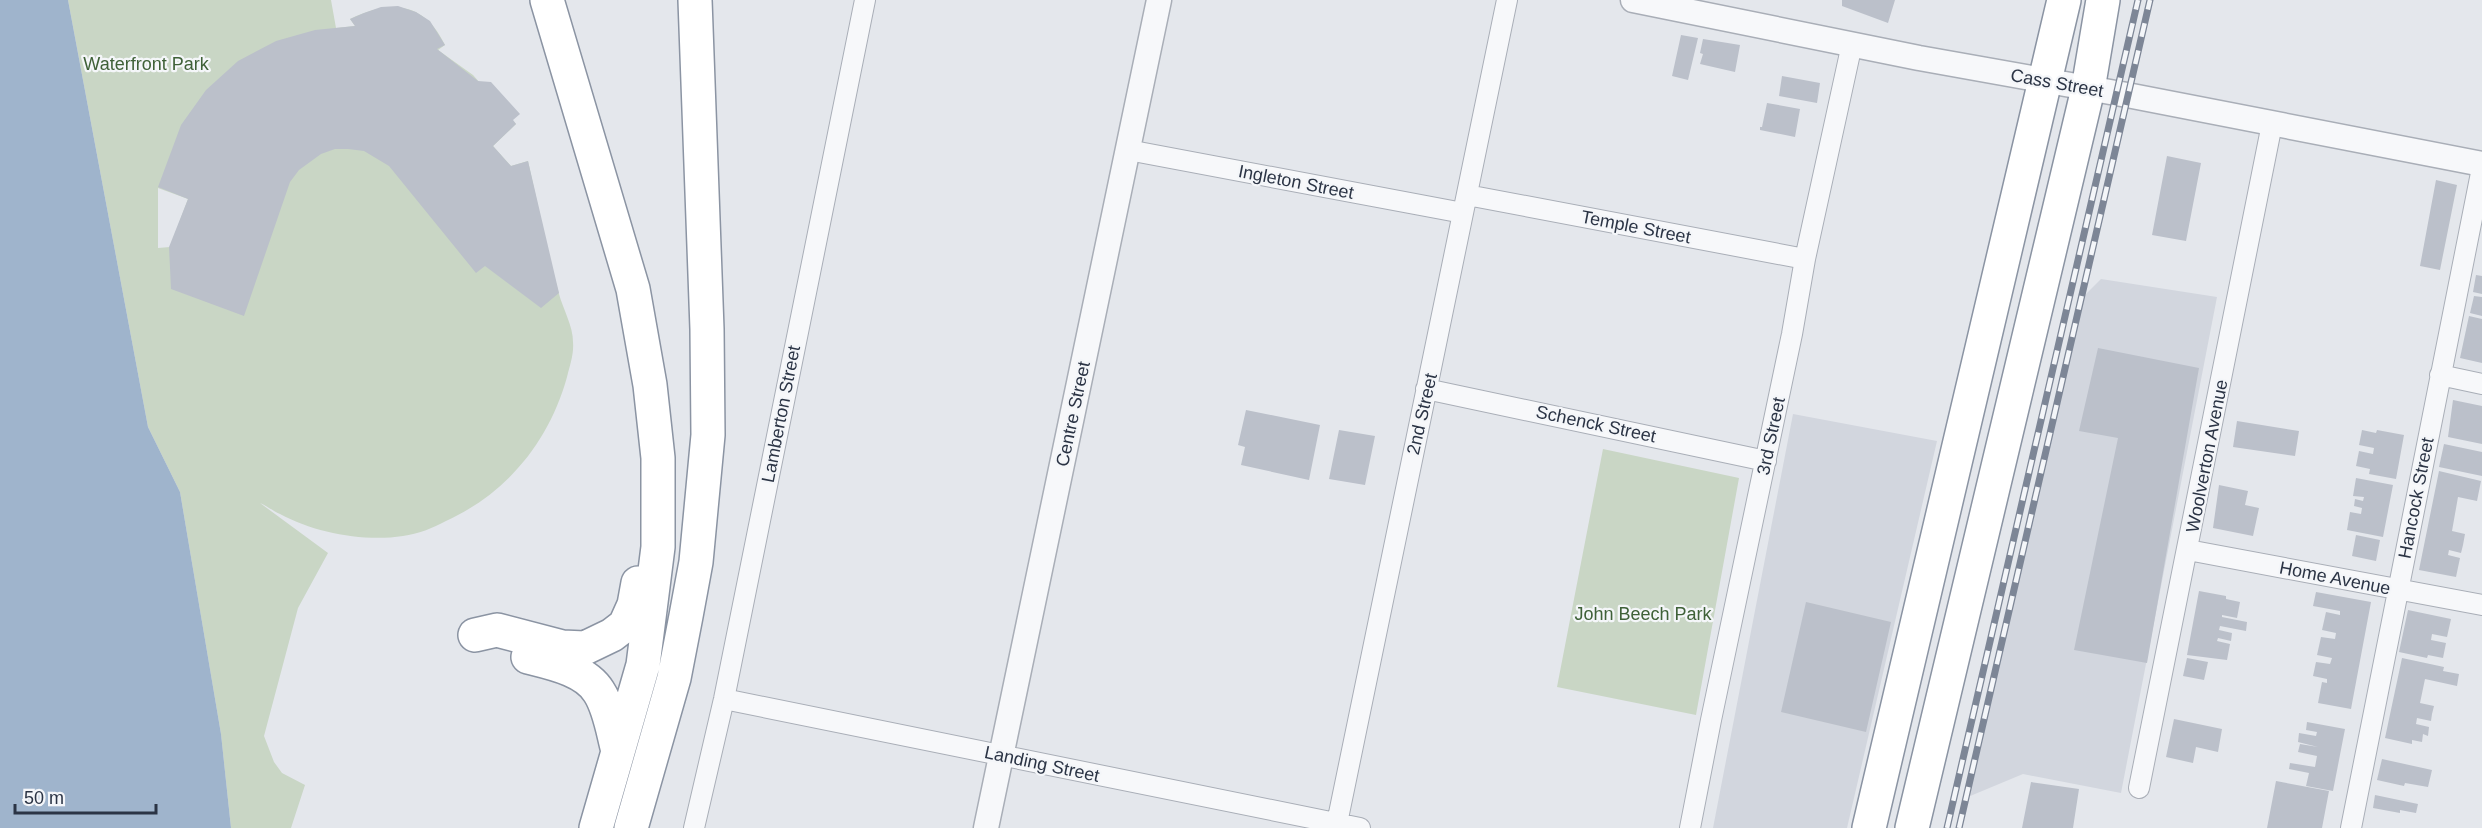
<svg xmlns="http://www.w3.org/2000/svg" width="2482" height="828" viewBox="0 0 2482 828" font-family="Arial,sans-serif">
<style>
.built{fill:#d2d6de}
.green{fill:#c9d6c5;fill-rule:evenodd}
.water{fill:#9fb4cc}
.building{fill:#bbc0ca}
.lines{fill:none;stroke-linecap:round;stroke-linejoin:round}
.minor-casing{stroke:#a9aeb7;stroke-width:22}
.tertiary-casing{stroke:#a9aeb7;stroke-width:27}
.trunk-casing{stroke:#8b94a3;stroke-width:36}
.motorway-casing{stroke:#8b94a3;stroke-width:36}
.minor{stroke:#f7f8fa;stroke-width:20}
.tertiary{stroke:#f7f8fa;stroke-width:24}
.trunk{stroke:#fff;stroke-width:33}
.motorway{stroke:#fff;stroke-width:33}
.rail-casing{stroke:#7d8696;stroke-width:7}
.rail{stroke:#f4f6f9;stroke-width:4.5;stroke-dasharray:14;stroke-linecap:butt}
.labels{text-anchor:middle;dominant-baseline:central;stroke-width:4.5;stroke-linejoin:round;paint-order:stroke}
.park-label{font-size:18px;fill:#3f6138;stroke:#f4f6f9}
.street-label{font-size:18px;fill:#2b3445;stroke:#f4f6f9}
</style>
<rect width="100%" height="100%" fill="#e4e7ec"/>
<!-- built -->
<path class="built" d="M2101 279 2217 297 2121 793 2023 774 1963 799 2078 302Z
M1793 414 1937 441 1847 828H1713Z"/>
<!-- green -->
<path class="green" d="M68 0H331L336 28 355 26 350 19C390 0 424 1 445 45L438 50 473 75 516 124 493 146 511 166 528 161C538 205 547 250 559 294 563 309 573 326 573 342 574 354 570 365 567 377 549 442 507 493 446 521 433 528 418 534 403 536 364 542 315 533 280 514 273 511 267 506 260 503L328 553 298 608 264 736 274 762 282 773 305 785 291 828H231L221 734 180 492 148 427ZM158 188 188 199 170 247 158 248Z
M1603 449 1739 478 1696 715 1557 687Z"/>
<!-- water -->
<path class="water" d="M0 0H68L148 427 180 492 221 734 231 828H0Z"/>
<!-- building -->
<path class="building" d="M1842 0H1895L1888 23 1842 6Z
M398 6 416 12 430 21 445 45 437 49 478 81 491 82 520 114 513 120 516 124 493 146 511 166 528 161 559 293 541 308 485 266 476 273 389 166 364 151 348 149H335L321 154 299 170 290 182 244 316 171 289 169 247 188 199 158 187 181 125 206 90 238 61 276 41 315 30 355 26 350 19 364 13 381 7Z
M1681 35 1698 38 1688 80 1672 76Z
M1703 39 1740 45 1735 72 1700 64 1703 54 1700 53Z
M1782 76 1820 83 1817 103 1779 96Z
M1767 103 1800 109 1795 137 1760 130V127H1762Z
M2167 156 2201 163 2186 241 2152 235Z
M2436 180 2457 185 2440 270 2420 266Z
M2476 275 2482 276V294L2473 292Z
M2474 296 2482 297V316L2470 313Z
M2469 316 2482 319V363L2460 358Z
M2098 348 2199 368 2147 663 2074 650 2118 438 2079 431Z
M2453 400 2482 406V444L2448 437Z
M1246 410 1320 425 1309 480 1241 465 1245 447 1238 445Z
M2237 421 2299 431 2295 456 2233 447Z
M1339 430 1375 436 1365 485 1329 479Z
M2362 430 2376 433 2377 430 2404 435 2396 479 2369 474 2370 469 2356 466 2359 451 2373 454 2374 448 2359 445Z
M2444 444 2482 452V476L2439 467Z
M2439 471 2481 481 2477 501 2458 497 2452 531 2465 534 2463 545 2461 553 2449 550 2448 555 2460 558 2456 577 2419 570Z
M2356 478 2393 485 2383 537 2347 530 2350 512 2361 514 2362 508 2354 506 2355 499 2363 501 2364 497 2353 496Z
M2219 485 2248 491 2245 505 2259 508 2253 536 2213 528Z
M2356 535 2380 540 2376 561 2352 556Z
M2199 591 2226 596V599L2240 602 2237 618 2222 615V617L2247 622 2246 631 2220 626 2219 630 2232 633 2231 641 2218 638 2217 641 2230 644 2227 660 2187 655Z
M2316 592 2371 602 2351 709 2318 703 2322 682 2327 683V679L2313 676 2316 662 2330 664 2332 658 2317 655 2321 637 2335 639 2336 633 2322 630 2326 612 2340 615V611L2313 606Z
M1806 602 1891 622 1866 732 1781 712Z
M2408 610 2451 619 2447 637 2432 634 2431 640 2446 643 2443 658 2428 655 2427 658 2399 652Z
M2187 658 2208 662 2204 680 2183 676Z
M2402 658 2444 667 2443 671 2459 674 2457 686 2425 679 2420 703 2434 706 2432 714 2431 721 2417 718 2416 724 2429 727 2428 736 2423 734 2422 742 2412 740V744L2385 738Z
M2174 719 2222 729 2218 752 2196 747 2193 763 2166 757Z
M2307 722 2345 729 2333 791 2306 786 2309 773 2289 769 2290 763 2315 767 2317 756 2298 752 2300 744 2318 747 2298 742 2299 733 2316 736 2317 732 2306 730Z
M2382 759 2432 770 2428 787 2405 783 2404 786 2377 780Z
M2276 781 2329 791 2322 828H2267Z
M2031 782 2079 789 2073 828H2022Z
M2375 795 2418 804 2416 813 2400 810V813L2373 808Z"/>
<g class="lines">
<!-- minor casing -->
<g class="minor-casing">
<path id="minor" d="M1128 150 1463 213
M1467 195 1805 259
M2440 375 2482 384
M1426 389 1766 461
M2188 550 2482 605
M724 699 1360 828
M2139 788 2272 124
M694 828 724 699 865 0
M1336 828 1507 0
M1690 828 1711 720 1792 334 1805 259 1852 44
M2351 828 2482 168"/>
</g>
<!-- tertiary casing -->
<g class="tertiary-casing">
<path id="tertiary" d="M1633 0 1919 58 2127 95 2482 164
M986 828 1159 0"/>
</g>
<!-- trunk casing -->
<g class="trunk-casing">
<path id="trunk" d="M1869 828 2064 0
M1912 828 2088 89 2103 0"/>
</g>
<!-- motorway casing -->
<g class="motorway-casing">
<path id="motorway" d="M547 0 633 289 650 385 658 458V547L643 665 596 828
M475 635 497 630 562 647 585 648 612 635 625 625 634 605 638 583
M528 657C552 663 586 670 599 692 610 709 613 733 618 751
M631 828 674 678 686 616 696 562 708 435 707 329 695 0"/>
</g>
<!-- minor -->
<use href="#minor" class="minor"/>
<!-- tertiary -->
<use href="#tertiary" class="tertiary"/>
<!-- trunk -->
<use href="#trunk" class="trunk"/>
<!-- motorway -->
<use href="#motorway" class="motorway"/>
<!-- rail casing -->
<g class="rail-casing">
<path id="rail" d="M1947 828 2138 0
M1959 828 2150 0"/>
</g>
<!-- rail -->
<use href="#rail" class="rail"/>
</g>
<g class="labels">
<!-- park labels -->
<g class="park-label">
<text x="146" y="64">Waterfront Park</text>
<text x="1643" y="614">John Beech Park</text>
</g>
<!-- street labels -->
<g class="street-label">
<text transform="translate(2057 83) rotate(10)">Cass Street</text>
<text transform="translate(1296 182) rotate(11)">Ingleton Street</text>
<text transform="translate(1636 227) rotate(11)">Temple Street</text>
<text transform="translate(781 414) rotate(-79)">Lamberton Street</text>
<text transform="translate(1073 414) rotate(-78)">Centre Street</text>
<text transform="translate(1422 414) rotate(-77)">2nd Street</text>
<text transform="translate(1596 424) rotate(12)">Schenck Street</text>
<text transform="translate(1771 436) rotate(-78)">3rd Street</text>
<text transform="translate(2207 456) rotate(-79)">Woolverton Avenue</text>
<text transform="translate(2416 498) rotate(-79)">Hancock Street</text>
<text transform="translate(2335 578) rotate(11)">Home Avenue</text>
<text transform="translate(1042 764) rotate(12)">Landing Street</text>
</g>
</g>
<!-- scale -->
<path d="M15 804v9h141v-9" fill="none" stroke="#2b3445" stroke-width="3"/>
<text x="24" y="804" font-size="18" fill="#2b3445" stroke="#f4f6f9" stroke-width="4.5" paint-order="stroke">50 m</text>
</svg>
